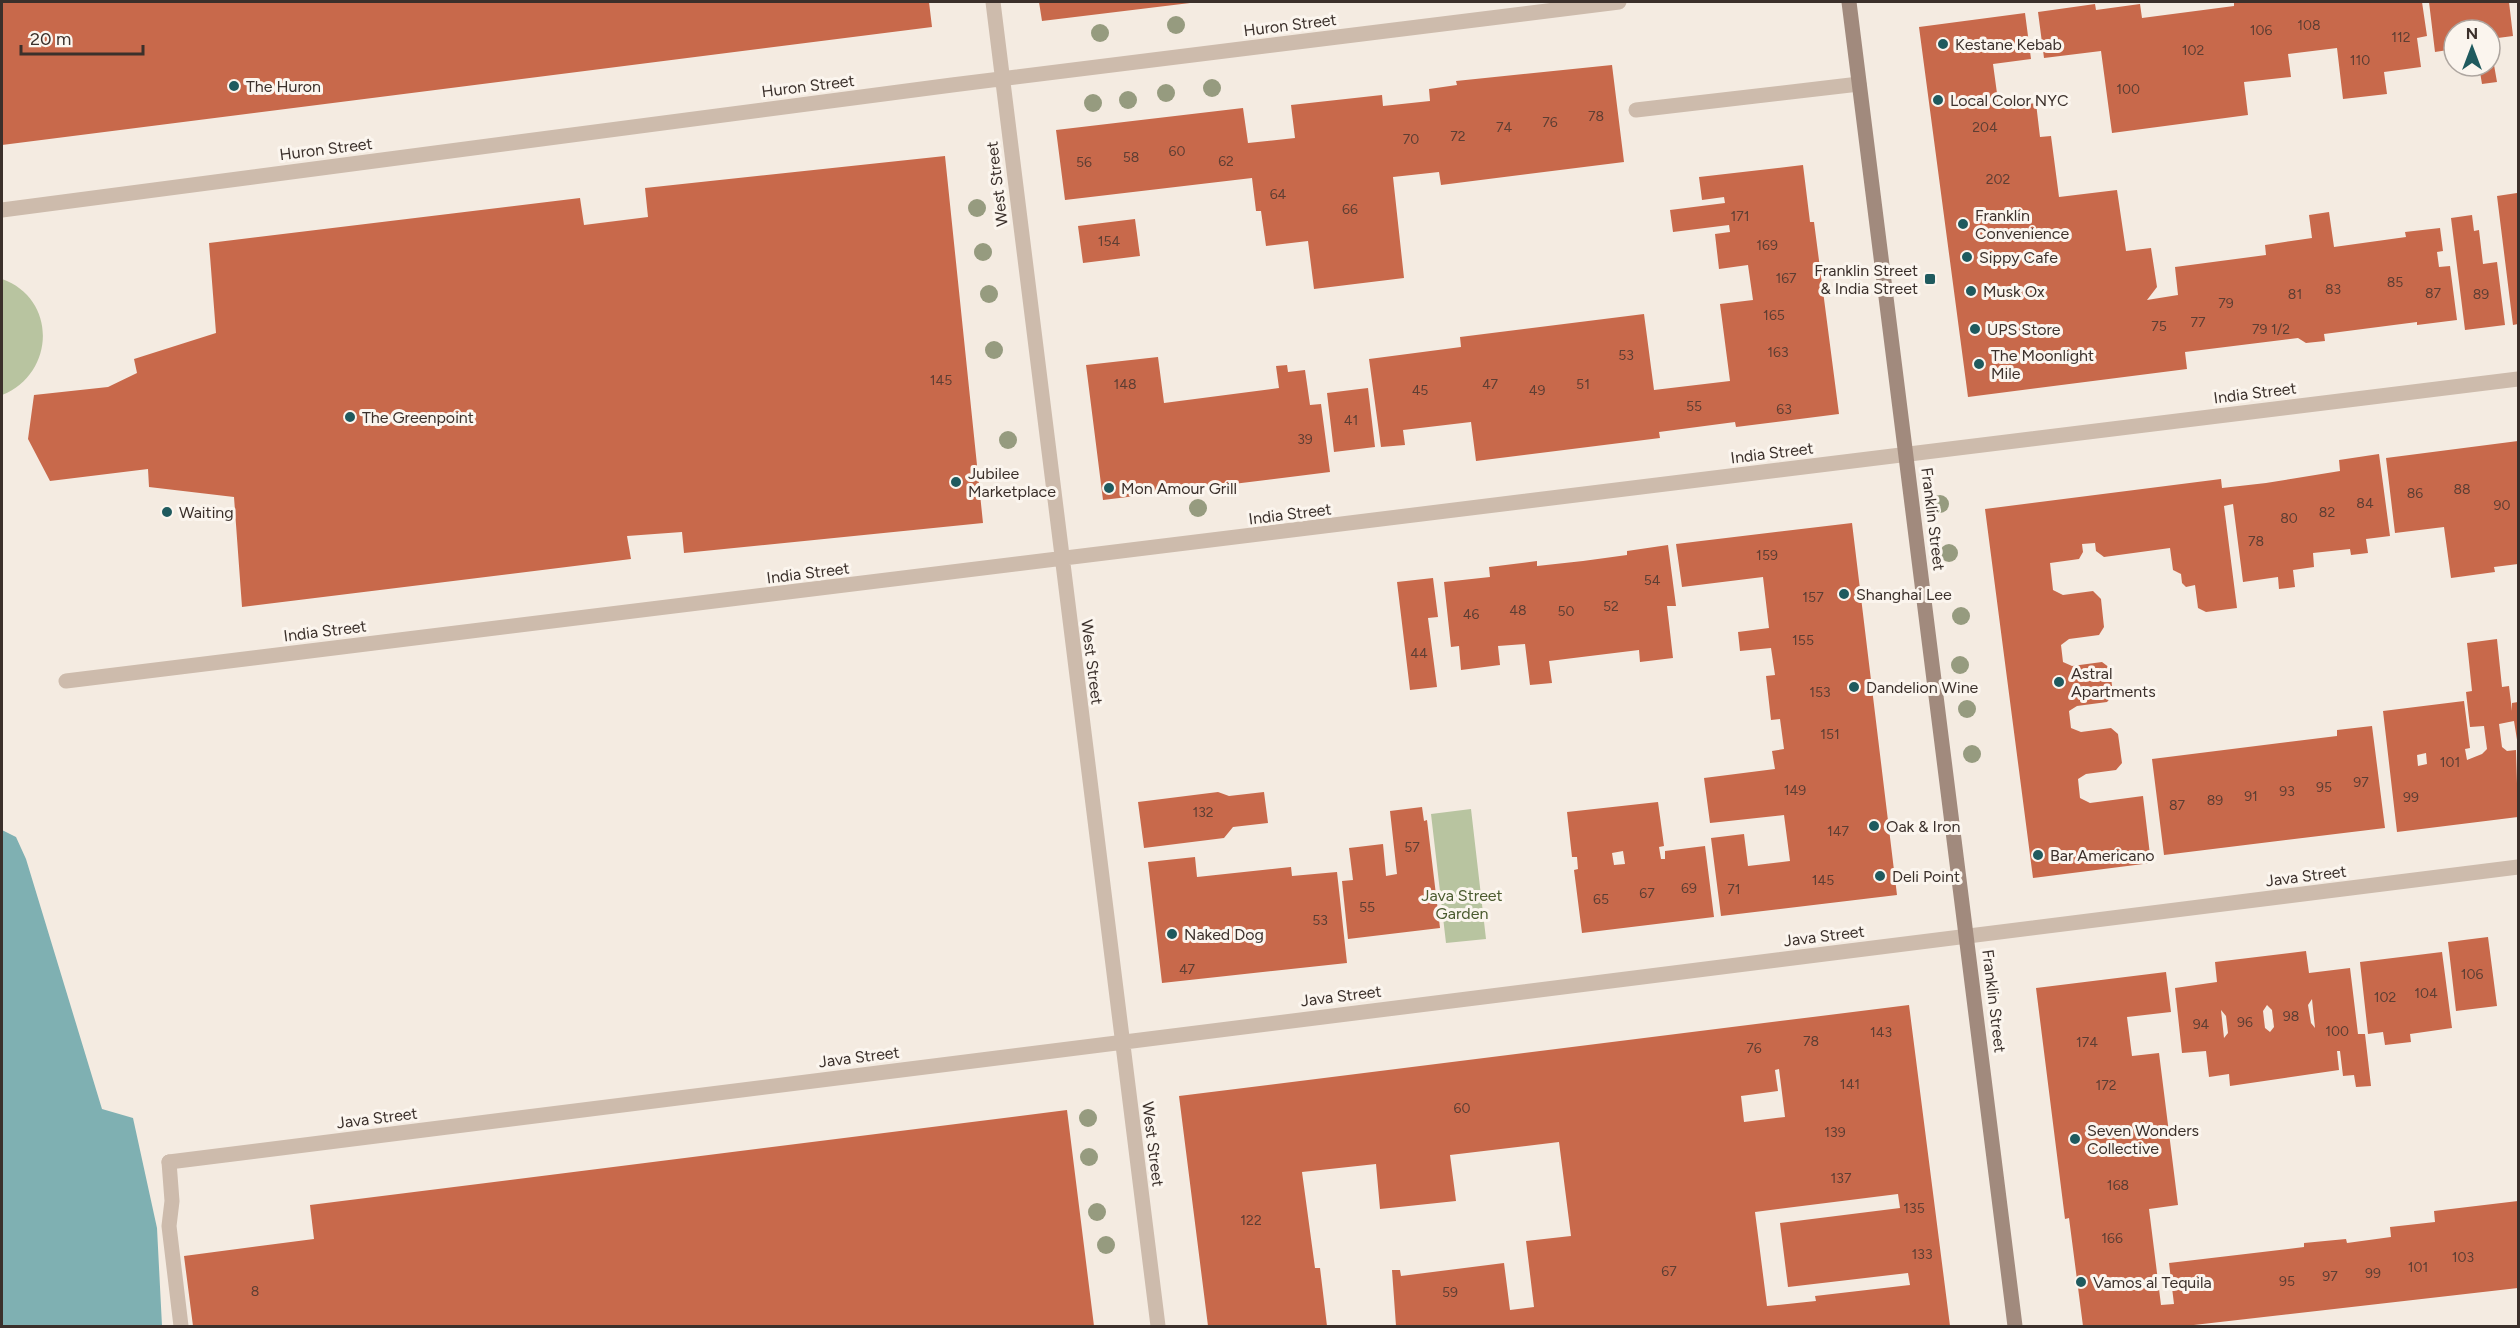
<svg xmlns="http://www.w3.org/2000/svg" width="2520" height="1328" viewBox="0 0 2520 1328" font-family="Figtree,sans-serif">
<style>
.green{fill:#b8c4a0}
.water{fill:#7fb0b2}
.building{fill:#c8694b;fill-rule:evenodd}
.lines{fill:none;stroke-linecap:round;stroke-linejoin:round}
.lane{stroke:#cdbbac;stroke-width:15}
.street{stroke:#cdbbac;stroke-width:15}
.secondary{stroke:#a18a7d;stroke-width:15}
.tree{fill:#969b7f}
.poi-dot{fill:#1f5a5e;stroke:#fbf5ee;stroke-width:2}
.labels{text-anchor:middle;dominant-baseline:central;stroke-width:6;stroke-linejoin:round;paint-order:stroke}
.number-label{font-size:14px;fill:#5e3e33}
.street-label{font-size:16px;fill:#3b302b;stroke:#fbf5ee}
.poi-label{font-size:16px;fill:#3b302b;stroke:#fbf5ee;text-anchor:start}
.park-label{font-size:16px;fill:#4a5a2e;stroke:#fbf5ee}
</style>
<rect width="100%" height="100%" fill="#f4ebe1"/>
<!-- green -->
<path class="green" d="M2 279C58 299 55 374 2 395Z
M1471 809 1486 939 1446 943 1431 814Z"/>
<!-- water -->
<path class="water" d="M2 830 16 837 26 859 102 1109 133 1118 157 1228 162 1326H2Z"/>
<!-- building -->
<path class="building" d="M2 2H929L932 27 2 145Z
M1039 2H1190V3L1042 21Z
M2234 2H2422L2427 36 2417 38 2421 67 2384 72 2387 94 2343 99 2337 48 2288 54 2291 77 2244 82 2248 115 2112 133 2101 51 2044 58 2038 12 2095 4 2096 10 2140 4 2142 18 2234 6Z
M2429 2H2509L2513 36 2490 39V30H2454V49L2435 52Z
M2025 13 2031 59 1993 64 1999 108 2036 103 2040 137 2051 136 2059 197 2117 190 2126 251 2151 248 2157 287 2147 300 2178 295 2175 267 2266 255 2265 245 2312 238 2309 215 2329 212 2334 247 2406 237 2405 232 2440 228 2443 251 2437 252 2439 267 2450 266 2457 320 2417 325V322L2324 334 2325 341 2306 343 2298 338 2185 352 2187 369 1968 397 1919 27Z
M2490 42 2497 82 2482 84 2479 66H2490Z
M1612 65 1624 162 1441 185 1439 172 1393 177 1404 278 1314 289 1308 241 1266 246 1261 211H1256L1252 178 1065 200 1056 130 1243 108 1248 143 1295 138 1291 105 1382 95 1383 106 1430 101 1429 89 1457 85 1456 81Z
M945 156 983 523 684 553 682 532 627 536 631 559 242 607 234 497 149 487 148 469 50 481 28 439 34 395 108 387 137 373 134 359 216 333 209 243 580 198 584 225 648 217 645 188Z
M1803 165 1810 222H1814L1839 414 1736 427 1735 422 1659 432 1660 438 1476 461 1471 422 1403 430 1405 445 1381 447 1369 359 1461 347 1460 337 1644 314 1654 390 1730 381 1720 304 1753 300 1748 265 1719 269 1715 234 1730 232 1729 225 1673 232 1670 210 1725 203 1724 197 1702 200 1699 177Z
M2517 193 2518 324 2513 325 2497 196Z
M2472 215 2474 231 2479 230 2483 264 2497 262 2505 325 2465 330 2451 218Z
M1135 219 1140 256 1083 263 1078 226Z
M1158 357 1164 403 1279 388 1276 366 1287 365 1288 372 1305 370 1310 405 1321 404 1330 472 1103 500 1086 365Z
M1368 388 1375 447 1334 452 1327 393Z
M2518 441V564L2494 567 2495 572 2451 578 2444 527 2395 533 2386 458Z
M2379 454 2390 536 2366 539 2368 553 2351 555 2350 549 2313 553 2314 567 2293 570 2295 587 2279 589 2278 577 2243 582 2233 504 2224 506 2237 608 2206 612 2198 608 2195 585 2186 587 2182 583 2181 574 2173 570 2170 548 2104 557 2096 551 2095 543 2082 544 2083 552 2079 559 2050 563 2053 590 2063 595 2093 591 2101 599 2104 627 2099 635 2069 639 2061 645 2063 662 2072 666 2102 662 2110 668 2113 695 2107 702 2077 706 2069 711 2071 728 2081 732 2111 728 2118 734 2122 763 2116 770 2086 774 2078 779 2080 798 2090 803 2143 796 2151 863 2033 878 1985 509 2221 479 2222 488 2266 483 2340 471 2339 460Z
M1852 523 1897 895 1721 916 1711 838 1744 834 1748 866 1790 861 1784 815 1710 823 1704 778 1775 769 1772 751 1784 749 1780 719 1771 720 1766 676 1775 675 1771 648 1740 651 1738 632 1769 628 1763 577 1682 587 1676 544Z
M1668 545 1676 606H1667L1673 658 1640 662 1639 650 1549 661 1552 683 1530 685 1525 644 1498 646 1500 665 1461 670 1459 646 1451 647 1444 582 1490 577 1489 567 1537 561V566L1583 561 1627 555V551Z
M1433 578 1438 617 1428 618 1437 687 1410 690 1397 582Z
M2497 639 2502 687 2509 686 2512 711V703L2518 702V746L2514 721 2499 724 2502 747 2507 751 2516 750 2518 817 2397 832 2383 711 2464 701 2470 748 2465 749 2467 760 2482 754 2487 749 2484 726 2470 727 2466 692 2472 691 2467 643ZM2426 753 2427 764 2418 766 2417 755Z
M2372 726 2385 828 2164 855 2152 759 2337 736V730Z
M1218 792 1229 796 1264 792 1268 823 1233 827 1224 838 1144 848 1138 802Z
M1658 802 1664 846 1659 847 1661 859H1665V851L1705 846 1714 917 1582 933 1574 870 1578 869 1577 857H1572L1567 812ZM1623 851 1625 864 1614 865 1612 853Z
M1422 807 1424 821 1427 820 1440 928 1348 939 1342 881 1353 880 1349 848 1383 844 1386 876 1397 874 1390 811Z
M1195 857 1197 877 1291 867 1292 876 1337 872 1347 963 1162 983 1148 862Z
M2488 937 2497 1006 2456 1011 2448 942Z
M2306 951 2309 973 2350 968 2358 1034H2365L2371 1086 2356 1087 2354 1075 2343 1076 2340 1051H2337L2339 1070 2230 1086 2229 1074 2209 1077 2206 1051 2182 1053 2175 988 2217 982 2215 962ZM2312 999 2315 1028 2311 1023 2308 1005ZM2267 1005 2272 1010 2274 1027 2270 1032 2265 1028 2263 1011ZM2221 1010 2226 1016 2228 1033 2224 1038Z
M2442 952 2452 1028 2410 1034 2411 1042 2385 1045 2383 1032 2368 1034 2360 962Z
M2166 972 2171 1012 2127 1017 2132 1056 2159 1053 2178 1205 2149 1209 2161 1305 2174 1304 2169 1263 2304 1247V1243L2346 1239 2347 1243 2391 1237 2390 1227 2435 1222 2434 1211 2518 1201V1288L2185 1326H2083L2069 1218 2065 1219 2036 988Z
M1909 1005 1950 1326H1396L1392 1270H1400L1401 1276 1504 1263 1510 1310 1534 1307 1526 1241 1571 1236 1559 1142 1450 1155 1456 1201 1380 1209 1376 1164 1302 1172 1315 1268H1320L1327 1326H1208L1179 1096ZM1779 1069 1785 1117 1744 1122 1741 1096 1778 1091 1775 1070ZM1898 1194 1900 1208 1780 1223 1788 1287 1908 1273 1910 1285 1815 1296 1816 1301 1767 1306 1755 1212Z
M1067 1110 1094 1326H193L184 1256 314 1239 310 1205Z"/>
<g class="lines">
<!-- lane -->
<path class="lane" d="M1636 110 1859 84
M169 1162 172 1201 169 1226 181 1326"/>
<!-- street -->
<path class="street" d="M993 2 1158 1326
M2 210 952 85 1619 2
M66 681 2518 379
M169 1162 2518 867"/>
<!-- secondary -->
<path class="secondary" d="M1849 2 2015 1326"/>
</g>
<!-- trees -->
<g class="tree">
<circle cx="1176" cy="25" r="9"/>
<circle cx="1100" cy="33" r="9"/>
<circle cx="1212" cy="88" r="9"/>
<circle cx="1166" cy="93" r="9"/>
<circle cx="1128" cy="100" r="9"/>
<circle cx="1093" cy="103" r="9"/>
<circle cx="977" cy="208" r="9"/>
<circle cx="983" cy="252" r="9"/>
<circle cx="989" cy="294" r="9"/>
<circle cx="994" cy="350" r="9"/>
<circle cx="1008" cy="440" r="9"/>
<circle cx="1940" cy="504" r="9"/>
<circle cx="1198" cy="508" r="9"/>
<circle cx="1949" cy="553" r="9"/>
<circle cx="1961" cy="616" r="9"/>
<circle cx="1960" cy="665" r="9"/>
<circle cx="1967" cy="709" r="9"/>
<circle cx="1972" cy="754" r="9"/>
<circle cx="1088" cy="1118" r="9"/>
<circle cx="1089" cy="1157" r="9"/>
<circle cx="1097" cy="1212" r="9"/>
<circle cx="1106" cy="1245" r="9"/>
</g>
<!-- markers -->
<g class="poi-dot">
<circle cx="1943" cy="44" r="6"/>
<circle cx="234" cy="86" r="6"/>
<circle cx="1938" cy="100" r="6"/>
<circle cx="1963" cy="224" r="6"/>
<circle cx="1967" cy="257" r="6"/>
<rect x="1924" y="273" width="12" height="12" rx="3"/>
<circle cx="1971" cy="291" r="6"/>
<circle cx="1975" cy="329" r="6"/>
<circle cx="1979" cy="364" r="6"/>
<circle cx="350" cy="417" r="6"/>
<circle cx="956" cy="482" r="6"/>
<circle cx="1109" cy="488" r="6"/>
<circle cx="167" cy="512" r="6"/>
<circle cx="1844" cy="594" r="6"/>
<circle cx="2059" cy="682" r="6"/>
<circle cx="1854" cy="687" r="6"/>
<circle cx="1874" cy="826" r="6"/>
<circle cx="2038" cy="855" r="6"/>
<circle cx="1880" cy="876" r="6"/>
<circle cx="1172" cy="934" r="6"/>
<circle cx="2075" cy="1139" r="6"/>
<circle cx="2081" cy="1282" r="6"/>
</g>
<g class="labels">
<!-- number labels -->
<g class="number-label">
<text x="2309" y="25">108</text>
<text x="2261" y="30">106</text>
<text x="2401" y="37">112</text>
<text x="2193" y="50">102</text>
<text x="2360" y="60">110</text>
<text x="2128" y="89">100</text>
<text x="1596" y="116">78</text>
<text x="1550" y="122">76</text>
<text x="1504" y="127">74</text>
<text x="1985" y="127">204</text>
<text x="1458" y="136">72</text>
<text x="1411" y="139">70</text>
<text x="1177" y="151">60</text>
<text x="1131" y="157">58</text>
<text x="1226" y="161">62</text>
<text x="1084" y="162">56</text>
<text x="1998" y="179">202</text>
<text x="1278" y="194">64</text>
<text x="1350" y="209">66</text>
<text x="1740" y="216">171</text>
<text x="1109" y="241">154</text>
<text x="1767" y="245">169</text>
<text x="1786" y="278">167</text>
<text x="2395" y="282">85</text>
<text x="2333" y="289">83</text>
<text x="2433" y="293">87</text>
<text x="2295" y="294">81</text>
<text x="2481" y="294">89</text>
<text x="2226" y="303">79</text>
<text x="1774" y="315">165</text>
<text x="2198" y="322">77</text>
<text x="2159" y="326">75</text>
<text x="2271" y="329">79 1/2</text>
<text x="1778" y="352">163</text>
<text x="1626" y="355">53</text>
<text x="941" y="380">145</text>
<text x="1125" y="384">148</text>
<text x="1490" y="384">47</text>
<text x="1583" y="384">51</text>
<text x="1420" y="390">45</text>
<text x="1537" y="390">49</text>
<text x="1694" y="406">55</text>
<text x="1784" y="409">63</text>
<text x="1351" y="420">41</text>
<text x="1305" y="439">39</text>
<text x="2462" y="489">88</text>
<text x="2415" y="493">86</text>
<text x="2365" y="503">84</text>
<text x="2502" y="505">90</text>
<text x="2327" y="512">82</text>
<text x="2289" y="518">80</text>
<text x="2256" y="541">78</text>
<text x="1767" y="555">159</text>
<text x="1652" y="580">54</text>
<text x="1813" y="597">157</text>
<text x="1611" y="606">52</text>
<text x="1518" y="610">48</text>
<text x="1566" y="611">50</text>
<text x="1471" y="614">46</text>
<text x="1803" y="640">155</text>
<text x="1419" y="653">44</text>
<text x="1820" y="692">153</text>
<text x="1830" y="734">151</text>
<text x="2450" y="762">101</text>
<text x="2361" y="782">97</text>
<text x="2324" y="787">95</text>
<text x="1795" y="790">149</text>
<text x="2287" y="791">93</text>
<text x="2251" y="796">91</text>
<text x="2411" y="797">99</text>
<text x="2215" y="800">89</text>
<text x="2177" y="805">87</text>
<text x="1203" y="812">132</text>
<text x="1838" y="831">147</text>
<text x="1412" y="847">57</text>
<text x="1823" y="880">145</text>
<text x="1689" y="888">69</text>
<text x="1734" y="889">71</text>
<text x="1647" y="893">67</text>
<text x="1601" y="899">65</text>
<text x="1367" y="907">55</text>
<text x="1320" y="920">53</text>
<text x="1187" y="969">47</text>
<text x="2472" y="974">106</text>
<text x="2426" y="993">104</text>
<text x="2385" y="997">102</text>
<text x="2291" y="1016">98</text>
<text x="2245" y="1022">96</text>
<text x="2201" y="1024">94</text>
<text x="2337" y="1031">100</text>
<text x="1881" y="1032">143</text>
<text x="1811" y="1041">78</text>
<text x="2087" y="1042">174</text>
<text x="1754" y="1048">76</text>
<text x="1850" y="1084">141</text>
<text x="2106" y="1085">172</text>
<text x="1462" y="1108">60</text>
<text x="1835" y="1132">139</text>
<text x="1841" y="1178">137</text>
<text x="2118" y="1185">168</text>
<text x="1914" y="1208">135</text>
<text x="1251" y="1220">122</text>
<text x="2112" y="1238">166</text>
<text x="1922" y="1254">133</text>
<text x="2463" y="1257">103</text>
<text x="2418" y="1267">101</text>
<text x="1669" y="1271">67</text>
<text x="2373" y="1273">99</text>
<text x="2330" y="1276">97</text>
<text x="2287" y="1281">95</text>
<text x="255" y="1291">8</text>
<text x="1450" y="1292">59</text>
</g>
<!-- street labels -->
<g class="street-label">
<text transform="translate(1290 25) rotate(-7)">Huron Street</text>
<text transform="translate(808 86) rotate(-7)">Huron Street</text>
<text transform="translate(326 149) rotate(-7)">Huron Street</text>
<text transform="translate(997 184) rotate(-97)">West Street</text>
<text transform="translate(2255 393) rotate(-7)">India Street</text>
<text transform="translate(1772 453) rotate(-7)">India Street</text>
<text transform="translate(1290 514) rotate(-7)">India Street</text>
<text transform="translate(1933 519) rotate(83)">Franklin Street</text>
<text transform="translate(808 573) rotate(-7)">India Street</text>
<text transform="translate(325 631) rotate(-7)">India Street</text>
<text transform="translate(1092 662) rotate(83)">West Street</text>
<text transform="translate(2306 876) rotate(-7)">Java Street</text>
<text transform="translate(1824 936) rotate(-7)">Java Street</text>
<text transform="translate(1341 996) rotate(-7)">Java Street</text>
<text transform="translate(1994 1001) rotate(83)">Franklin Street</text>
<text transform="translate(859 1057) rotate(-7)">Java Street</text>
<text transform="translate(377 1118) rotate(-7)">Java Street</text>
<text transform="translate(1153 1144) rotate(83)">West Street</text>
</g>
<!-- poi labels -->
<g class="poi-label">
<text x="1955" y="44">Kestane Kebab</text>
<text x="246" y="86">The Huron</text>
<text x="1950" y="100">Local Color NYC</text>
<text x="1975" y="215">Franklin<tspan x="1975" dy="18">Convenience</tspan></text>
<text x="1979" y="257">Sippy Cafe</text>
<text x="1918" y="270" text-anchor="end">Franklin Street<tspan x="1918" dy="18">&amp; India Street</tspan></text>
<text x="1983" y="291">Musk Ox</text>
<text x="1987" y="329">UPS Store</text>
<text x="1991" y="355">The Moonlight<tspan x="1991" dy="18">Mile</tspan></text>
<text x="362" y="417">The Greenpoint</text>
<text x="968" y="473">Jubilee<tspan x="968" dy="18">Marketplace</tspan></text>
<text x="1121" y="488">Mon Amour Grill</text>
<text x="179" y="512">Waiting</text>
<text x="1856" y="594">Shanghai Lee</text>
<text x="2071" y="673">Astral<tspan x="2071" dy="18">Apartments</tspan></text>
<text x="1866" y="687">Dandelion Wine</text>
<text x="1886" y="826">Oak &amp; Iron</text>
<text x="2050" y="855">Bar Americano</text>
<text x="1892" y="876">Deli Point</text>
<text x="1184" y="934">Naked Dog</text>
<text x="2087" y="1130">Seven Wonders<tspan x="2087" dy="18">Collective</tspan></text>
<text x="2093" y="1282">Vamos al Tequila</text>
</g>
<!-- park labels -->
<g class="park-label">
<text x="1462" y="895">Java Street<tspan x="1462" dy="18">Garden</tspan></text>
</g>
</g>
<!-- border -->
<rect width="2520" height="1328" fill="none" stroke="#3b302b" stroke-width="6"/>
<!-- north arrow -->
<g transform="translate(2472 48)"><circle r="28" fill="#fbf5ee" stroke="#aea6a0" stroke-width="1.5"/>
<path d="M0-4.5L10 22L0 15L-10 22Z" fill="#1f5a5e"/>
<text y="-9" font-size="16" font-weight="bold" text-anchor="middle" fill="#3b302b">N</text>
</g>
<!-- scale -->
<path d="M21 45v9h122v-9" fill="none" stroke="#3b302b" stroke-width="3"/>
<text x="30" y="45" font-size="18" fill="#3b302b" stroke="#fbf5ee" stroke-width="4.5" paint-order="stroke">20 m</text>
</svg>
